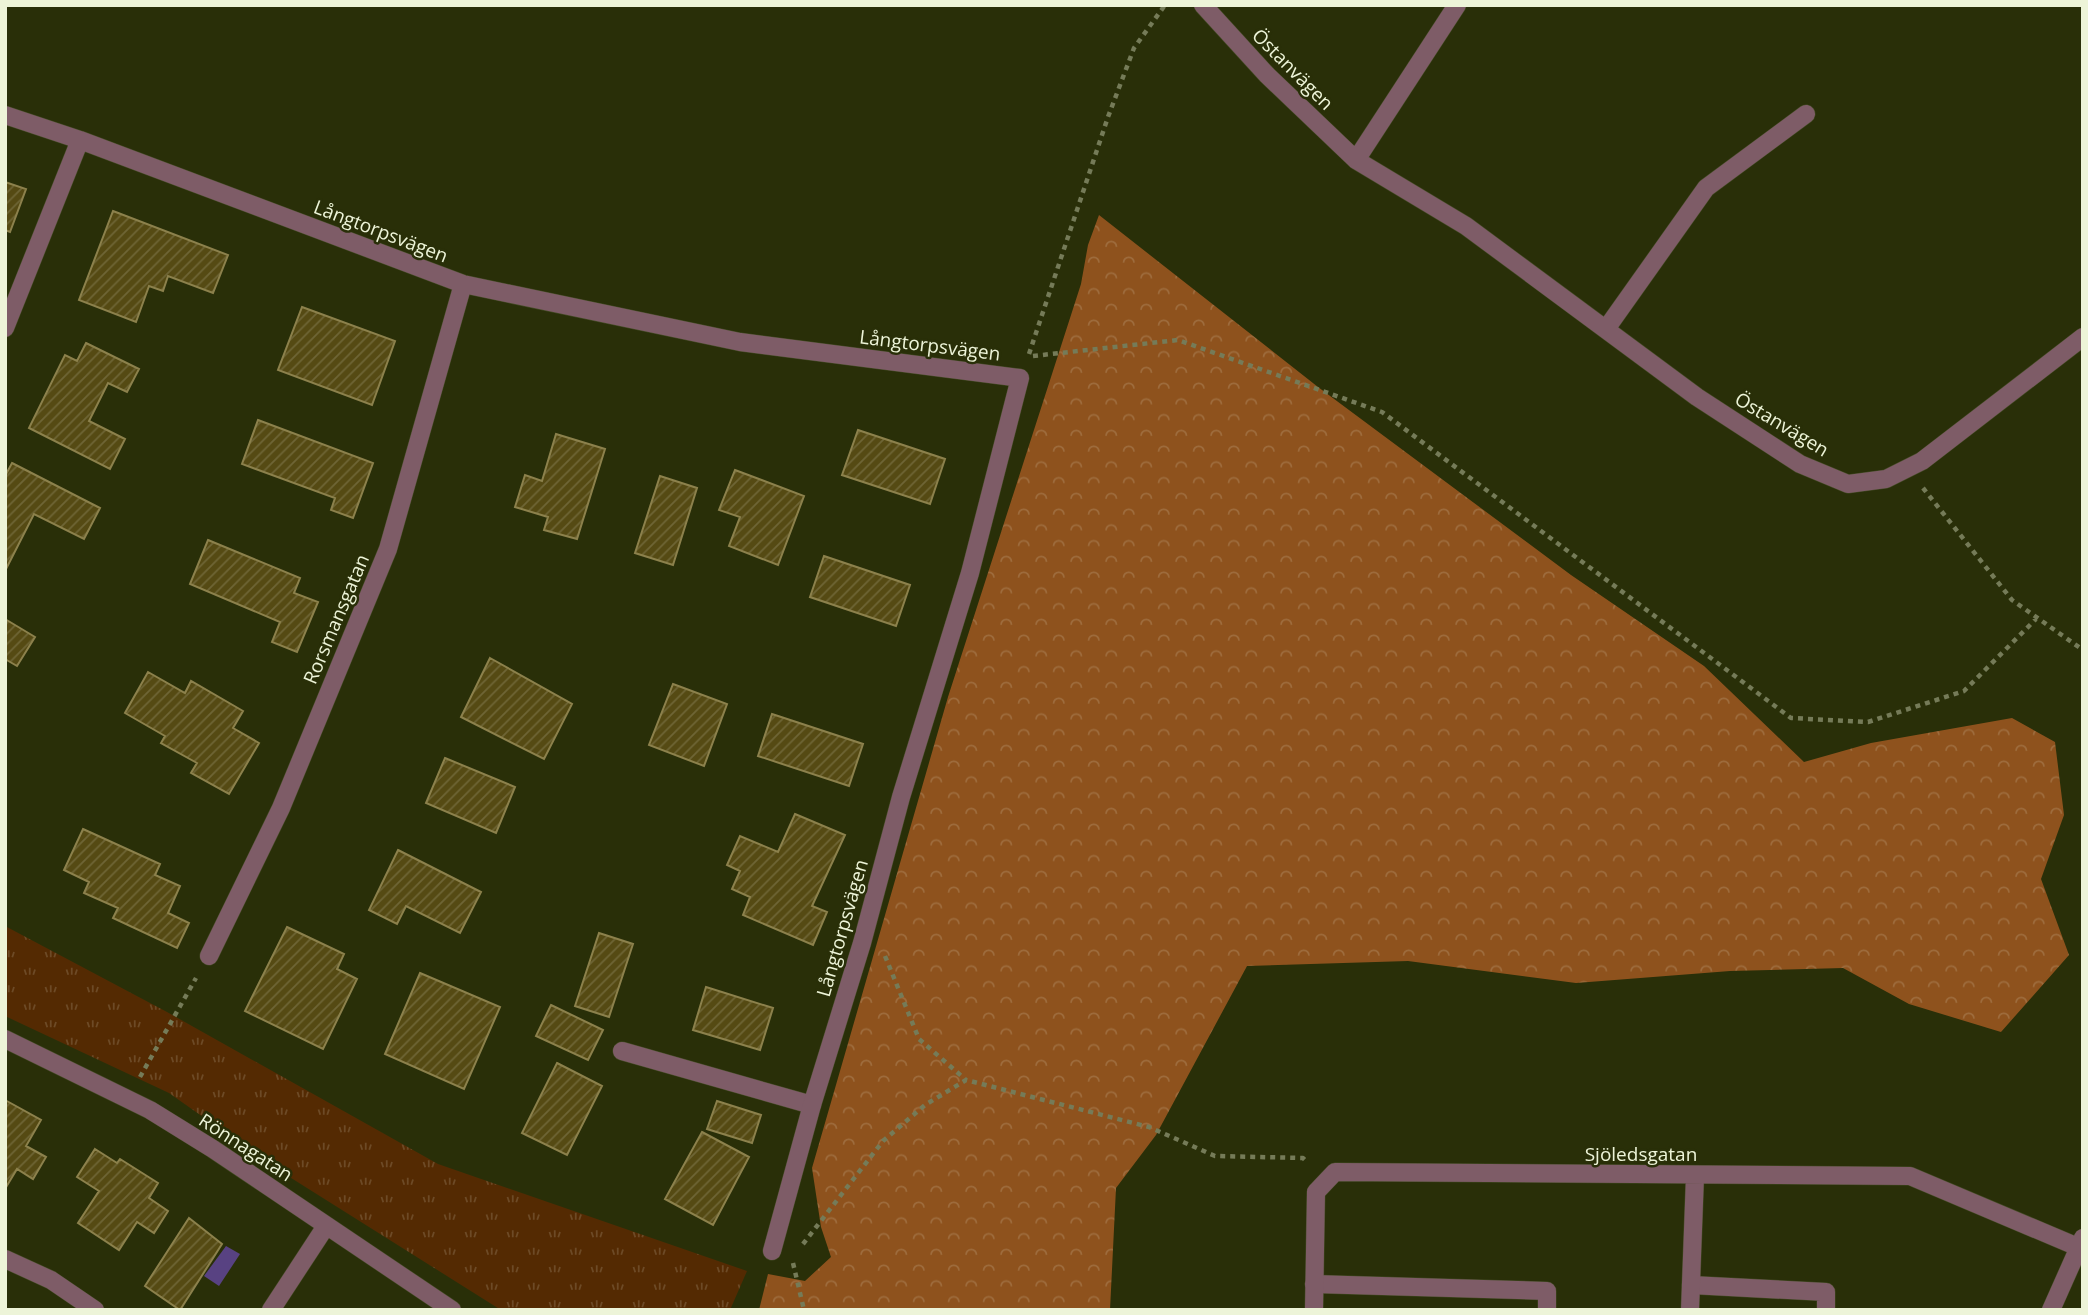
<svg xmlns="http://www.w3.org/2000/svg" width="2088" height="1315" viewBox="0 0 2088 1315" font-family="'Open Sans',sans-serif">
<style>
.grass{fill:url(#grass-tufts)}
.forest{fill:url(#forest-crowns)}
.water{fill:#584282}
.building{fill:url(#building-hatch);stroke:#8c814c;stroke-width:2}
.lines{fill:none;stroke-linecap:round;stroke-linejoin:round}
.service-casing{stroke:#444b25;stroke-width:19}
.minor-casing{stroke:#444b25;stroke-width:19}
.path{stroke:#757b58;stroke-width:4.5;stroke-dasharray:5 5;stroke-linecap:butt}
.service{stroke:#7e5c67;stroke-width:18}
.minor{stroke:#7e5c67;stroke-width:18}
.labels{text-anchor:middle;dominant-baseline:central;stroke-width:5;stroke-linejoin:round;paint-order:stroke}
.street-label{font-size:19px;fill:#edf4d8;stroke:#292f08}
</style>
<defs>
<pattern id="grass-tufts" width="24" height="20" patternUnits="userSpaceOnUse" patternTransform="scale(1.75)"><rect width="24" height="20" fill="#542a02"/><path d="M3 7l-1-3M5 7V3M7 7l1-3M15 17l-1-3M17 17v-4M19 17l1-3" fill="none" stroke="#6d4a26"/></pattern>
<pattern id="forest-crowns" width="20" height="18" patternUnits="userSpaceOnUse" patternTransform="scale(1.75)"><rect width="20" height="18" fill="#8e521d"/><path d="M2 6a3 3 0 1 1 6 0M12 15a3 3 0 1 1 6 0" fill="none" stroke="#9e6c3d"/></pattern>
<pattern id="building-hatch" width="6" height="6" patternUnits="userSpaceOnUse" patternTransform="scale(1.75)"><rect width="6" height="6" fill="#554a13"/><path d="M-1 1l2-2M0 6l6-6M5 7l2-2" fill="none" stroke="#6e6535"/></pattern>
</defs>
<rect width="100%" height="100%" fill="#292f08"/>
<!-- grass -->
<path class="grass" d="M5 926 167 1012 438 1164 747 1271 730 1310H501L280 1171 169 1093 5 1016Z"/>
<!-- forest -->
<path class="forest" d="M1099 215 1318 387 1571 575 1704 666 1804 762 1871 743 2012 718 2055 742 2064 815 2041 879 2069 955 2001 1032 1909 1004 1843 968 1730 971 1576 983 1408 961 1247 966 1156 1135 1116 1188 1110 1310H759L768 1274 805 1281 831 1257 821 1227 812 1168 948 697 1081 284 1088 245Z"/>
<!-- water -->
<path class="water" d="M226 1246 240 1254 219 1286 204 1276Z"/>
<!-- building -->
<path class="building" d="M5 182 26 189 10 232 5 230Z
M113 211 228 255 213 293 168 276 163 291 149 286 136 322 79 300Z
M302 307 395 341 372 405 278 370Z
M86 343 139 369 127 392 108 383 89 421 125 439 110 469 29 428 65 355 77 361Z
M258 420 373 463 353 518 331 510 335 498 242 464Z
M858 430 945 459 930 504 842 475Z
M556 434 605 449 577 539 544 530 548 517 515 507 525 475 542 481Z
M12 463 100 508 84 539 34 514 5 571V476Z
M735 470 804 496 778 565 729 546 740 517 719 510Z
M660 476 697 488 673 565 635 553Z
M208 540 300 578 294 593 318 602 297 652 272 642 280 622 190 584Z
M824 556 910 585 896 626 810 597Z
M5 619 35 637 17 666 5 659Z
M490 658 572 704 544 759 461 717Z
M148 672 185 693 191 681 243 711 233 728 259 743 229 794 191 773 197 763 161 743 165 736 125 713Z
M673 684 727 704 704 766 649 745Z
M772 714 863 744 849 786 758 756Z
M445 758 515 787 496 833 426 803Z
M795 814 845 835 812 906 827 912 813 945 743 915 750 897 732 889 740 871 727 865 740 836 778 852Z
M83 829 160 864 155 875 180 886 168 913 189 923 177 948 113 918 118 908 84 893 89 882 64 870Z
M398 850 481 892 460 933 406 906 397 924 369 910Z
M287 927 344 954 337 969 357 979 323 1049 245 1011Z
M599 933 633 944 609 1017 575 1006Z
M420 973 500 1007 464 1089 385 1054Z
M706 987 773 1008 760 1050 693 1030Z
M551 1005 603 1030 588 1060 536 1036Z
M557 1063 602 1086 567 1155 522 1133Z
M5 1100 41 1120 26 1146 46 1157 33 1179 17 1169 5 1189Z
M717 1101 761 1115 752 1143 707 1129Z
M702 1132 749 1157 713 1225 665 1199Z
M95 1149 117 1163 120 1159 158 1183 149 1198 168 1211 154 1233 137 1222 119 1250 78 1223 99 1191 77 1177Z
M189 1218 222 1244 180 1310 145 1286Z"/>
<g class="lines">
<!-- service casing -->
<g class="service-casing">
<path id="service" d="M622 1051 812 1105
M1314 1284 1547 1291V1310
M1691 1285 1826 1292V1310"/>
</g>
<!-- minor casing -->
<g class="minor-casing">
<path id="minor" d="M1203 5 1267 75 1356 160 1466 226 1697 397 1800 464 1848 484 1886 479 1922 461 2083 337
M5 115 80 140 463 284 740 342 1020 378 970 573 901 797 862 943 812 1105 772 1251
M1356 160 1457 5
M5 328 80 140
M1606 329 1706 188 1806 114
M209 956 281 808 388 549 463 284
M5 1039 150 1110 213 1149 452 1310
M5 1259 51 1280 95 1310
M271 1310 326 1226
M1314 1310 1316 1192 1335 1172 1910 1176 2078 1247
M1690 1310 1695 1176
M2051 1310 2083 1238"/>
</g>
<!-- path -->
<path class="path" d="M1029 354 1108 117 1134 48 1165 5
M1033 356 1178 340 1382 412 1791 718 1868 722 1964 691 2036 619
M1923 488 2012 600 2083 650
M885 956 919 1039 966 1080
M140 1077 196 978
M803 1244 883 1141 925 1105 966 1080 1149 1127 1215 1156 1303 1158 1308 1163
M793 1263 804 1310"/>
<!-- service -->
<use href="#service" class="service"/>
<!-- minor -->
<use href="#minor" class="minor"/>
</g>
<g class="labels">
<!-- street labels -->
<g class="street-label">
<text transform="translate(1293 69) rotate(45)">Östanvägen</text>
<text transform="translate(381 231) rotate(21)">Långtorpsvägen</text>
<text transform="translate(930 345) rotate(7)">Långtorpsvägen</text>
<text transform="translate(1782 424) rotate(31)">Östanvägen</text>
<text transform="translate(336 619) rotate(-67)">Rorsmansgatan</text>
<text transform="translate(842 928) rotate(-74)">Långtorpsvägen</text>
<text transform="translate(246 1147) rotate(33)">Rönnagatan</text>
<text x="1641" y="1154">Sjöledsgatan</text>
</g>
</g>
<!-- border -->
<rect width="2088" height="1315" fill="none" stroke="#edf4d8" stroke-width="14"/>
</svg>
